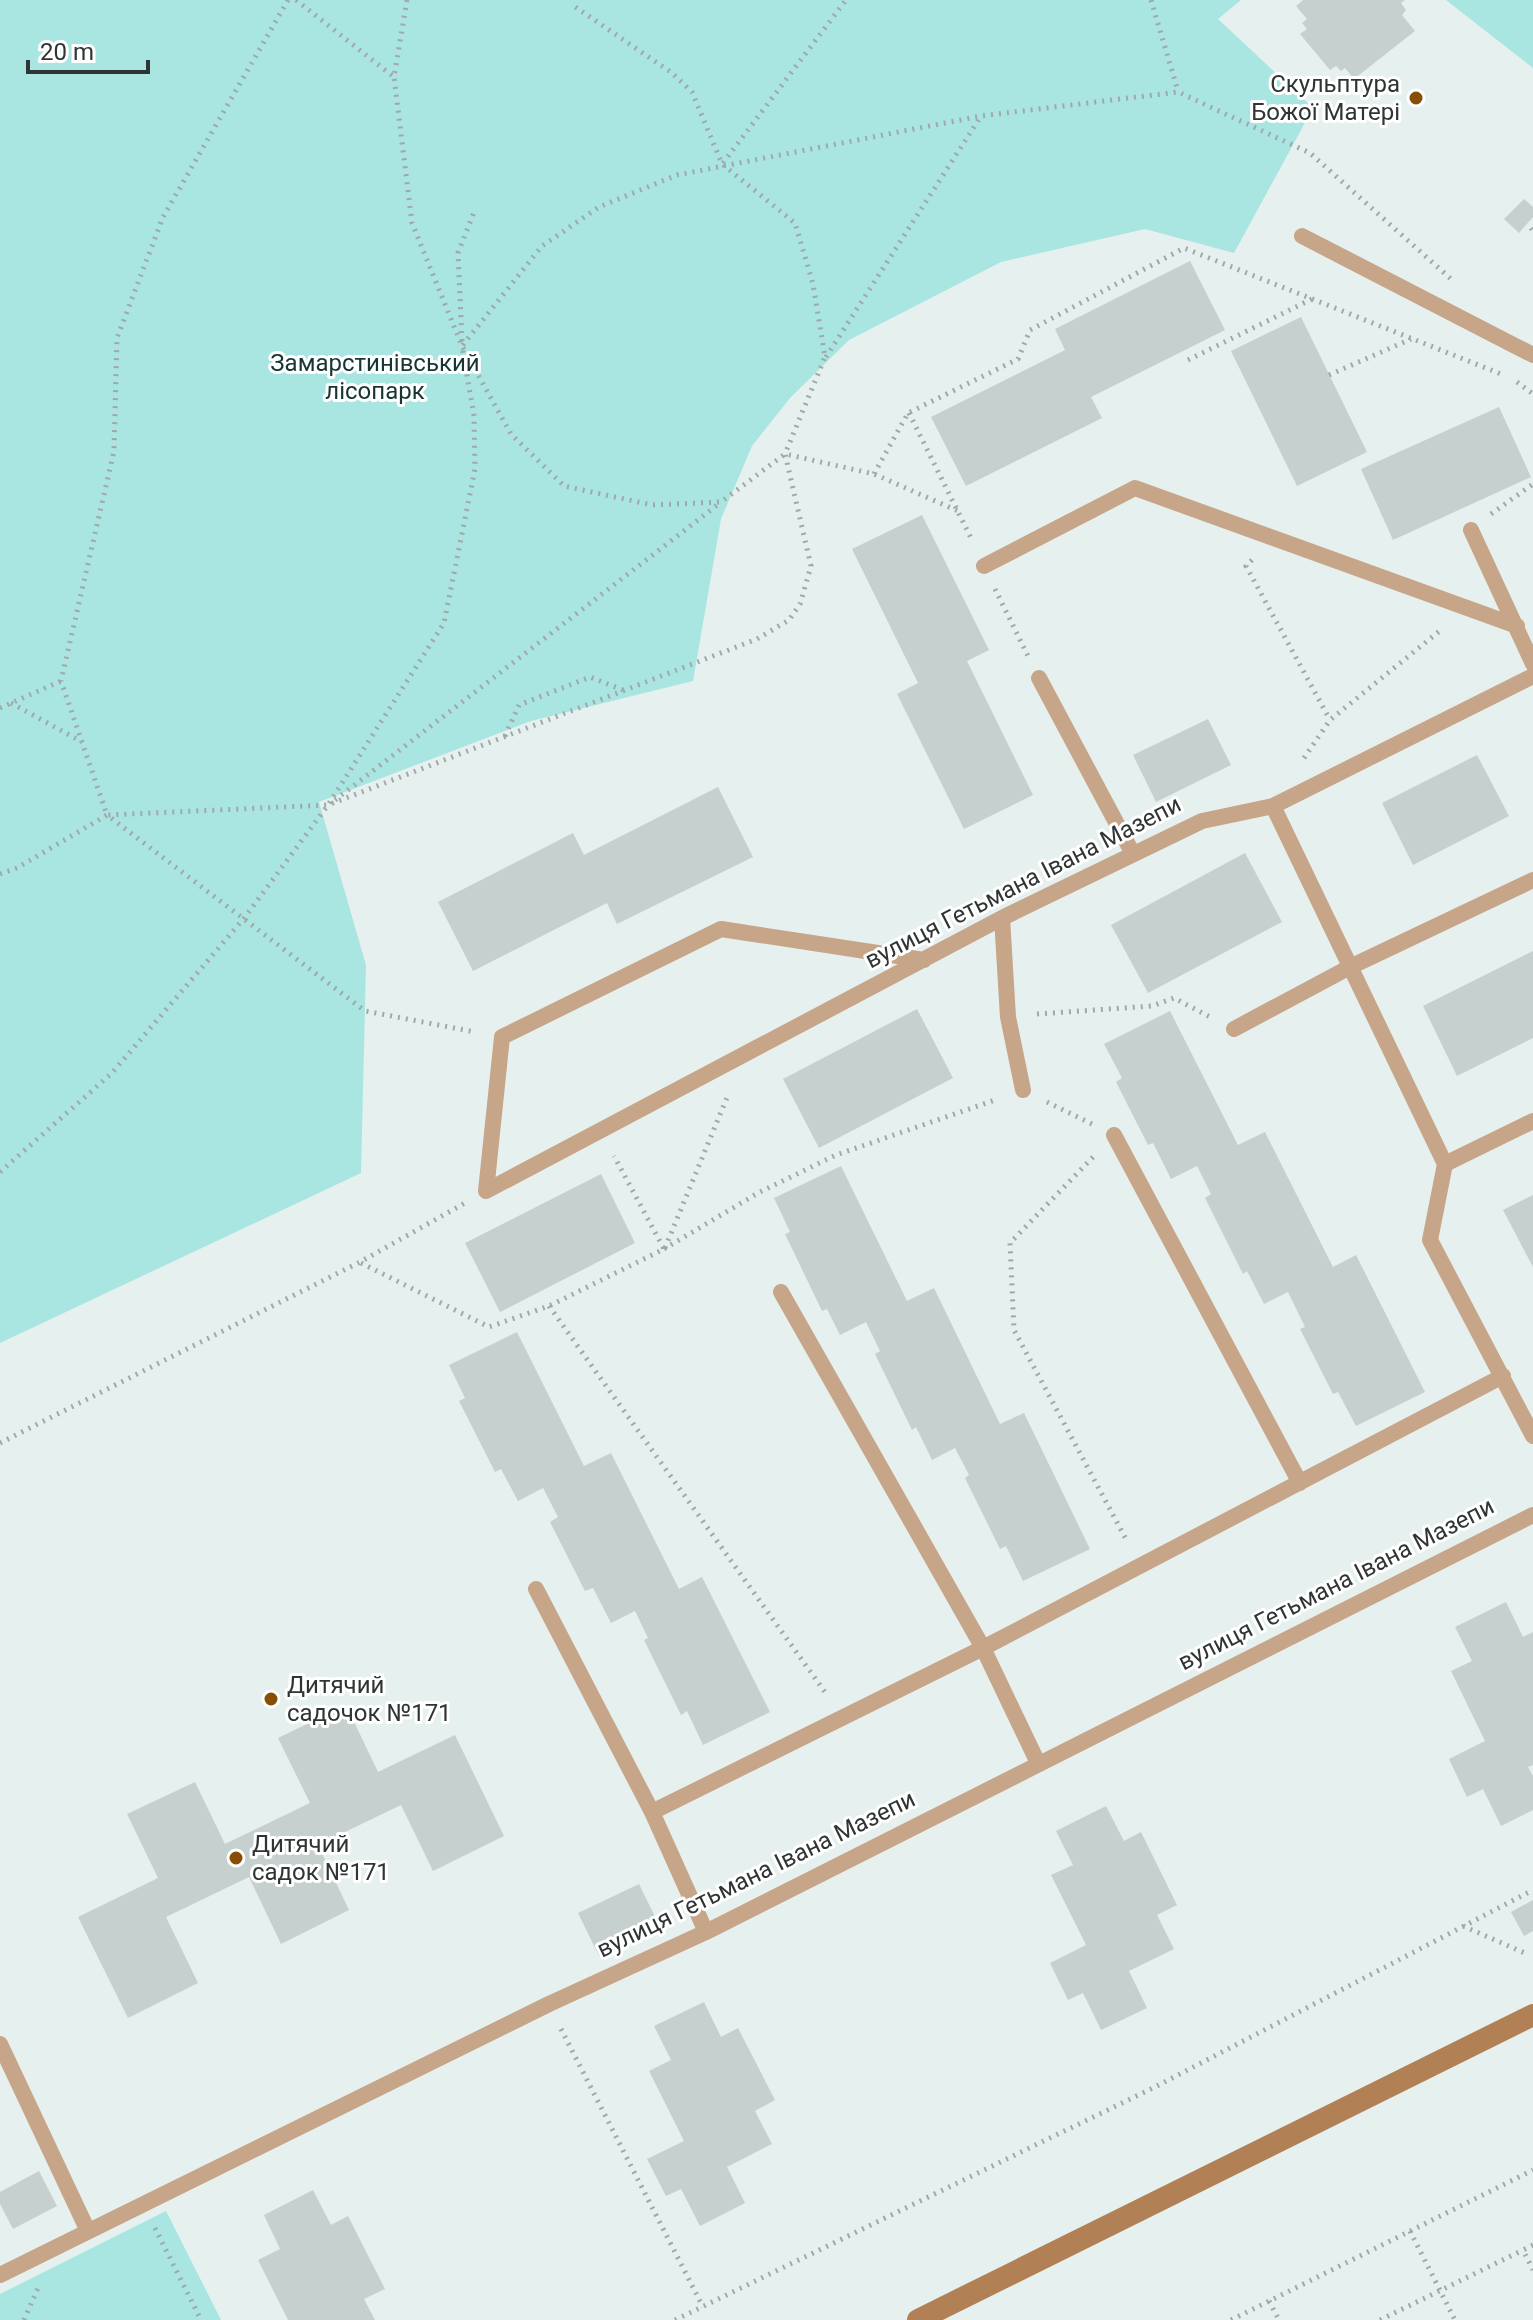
<svg xmlns="http://www.w3.org/2000/svg" width="1533" height="2320" viewBox="0 0 1533 2320" font-family="Roboto,sans-serif">
<style>
.green{fill:#a9e5e1}
.building{fill:#c6d0cf}
.lines{fill:none;stroke-linecap:round;stroke-linejoin:round}
.path{stroke:#a1a8a8;stroke-width:5;stroke-dasharray:2 6;stroke-linecap:butt}
.service{stroke:#c6a588;stroke-width:16}
.secondary{stroke:#b18155;stroke-width:22}
.poi-dot{fill:#884e05;stroke:#fff;stroke-width:3}
.labels{text-anchor:middle;dominant-baseline:central;stroke-width:6;stroke-linejoin:round;paint-order:stroke}
.poi-label{font-size:24px;fill:#303434;stroke:#fff;text-anchor:start}
.park-label{font-size:24px;fill:#163533;stroke:#fff}
.street-label{font-size:24px;fill:#303434;stroke:#fff}
</style>
<rect width="100%" height="100%" fill="#e6f0ef"/>
<!-- green -->
<path class="green" d="M0 0H1241L1218 19 1313 108 1234 253 1145 229 1001 262 849 340 790 398 752 446 721 519 693 681 531 721 319 802 366 965 361 1173 0 1343Z
M1447 0H1533V68L1446 0Z
M166 2211 221 2320H0V2294Z"/>
<!-- building -->
<path class="building" d="M1303 0H1405L1401 3 1406 10 1402 15 1415 31 1354 79 1345 68 1341 71 1336 66 1330 70 1300 34 1307 29 1302 23 1307 19 1296 6Z
M1524 199 1533 207V217L1519 233 1504 219Z
M1190 261 1225 330 1091 397 1102 418 966 486 931 417 1065 350 1055 329Z
M1301 317 1367 452 1297 486 1231 351Z
M1499 407 1531 477 1393 540 1361 469Z
M922 515 989 650 967 661 1033 795 964 829 897 694 918 683 852 549Z
M1208 719 1231 765 1156 802 1133 755Z
M1477 755 1509 816 1413 865 1382 803Z
M718 787 753 857 617 924 607 903 473 971 438 902 573 833 584 855Z
M1245 853 1282 922 1148 993 1111 925Z
M1533 951V1038L1457 1076 1423 1006Z
M917 1009 953 1078 819 1148 783 1079Z
M1170 1011 1238 1145 1265 1132 1333 1267 1356 1255 1425 1392 1356 1426 1338 1392 1333 1394 1300 1329 1305 1327 1288 1292 1264 1304 1247 1271 1243 1274 1205 1198 1211 1194 1197 1166 1171 1179 1153 1143 1148 1145 1116 1082 1122 1078 1104 1044Z
M841 1166 907 1301 934 1288 1000 1424 1024 1413 1090 1549 1023 1581 1006 1546 1000 1549 965 1478 969 1475 955 1448 932 1460 916 1427 912 1430 875 1354 880 1351 866 1322 840 1335 827 1309 822 1311 785 1234 790 1232 774 1198Z
M601 1174 635 1243 500 1312 465 1243Z
M1533 1195V1267L1503 1210Z
M517 1332 584 1466 611 1453 679 1589 702 1577 770 1712 703 1745 687 1711 681 1715 644 1640 648 1638 635 1611 611 1623 593 1588 585 1591 550 1522 558 1517 543 1488 518 1501 501 1469 495 1472 459 1401 465 1398 449 1365Z
M1506 1602 1523 1637 1533 1632V1765L1528 1767 1533 1776V1810L1501 1826 1483 1789 1467 1797 1449 1759 1485 1741 1451 1671 1472 1661 1455 1627Z
M346 1705 378 1772 455 1735 504 1836 433 1871 401 1805 318 1845 349 1910 281 1944 249 1877 166 1917 198 1983 128 2018 78 1917 158 1878 127 1814 195 1782 225 1844 310 1803 278 1738Z
M1106 1806 1124 1841 1141 1832 1177 1905 1157 1915 1174 1949 1129 1971 1147 2008 1101 2030 1083 1993 1068 2000 1050 1963 1086 1945 1051 1875 1073 1865 1056 1831Z
M639 1884 660 1927 599 1956 578 1913Z
M1533 1900V1931L1524 1936 1511 1912Z
M704 2002 721 2037 738 2028 775 2100 755 2111 772 2144 727 2167 745 2203 700 2226 681 2189 666 2196 647 2159 684 2141 649 2071 671 2060 654 2026Z
M39 2171 57 2206 13 2229 0 2204V2192Z
M313 2190 331 2225 348 2216 385 2289 364 2299 375 2320H288L258 2260 280 2249 264 2215Z"/>
<g class="lines">
<!-- path -->
<path class="path" d="M288 0 163 217 117 338 114 451 61 681 107 815 328 805 757 639 789 620 800 604 811 566 785 454 825 357 813 284 795 223 722 164 692 92 672 73 574 6
M296 0 394 77
M407 0 394 77 412 223 462 346 511 434 564 486 652 505 721 502 785 454 874 474 958 511
M1151 0 1178 91
M723 163 846 0
M1531 228 1533 231
M462 341 458 253 474 212
M826 357 981 116
M1188 360 1312 299
M1329 375 1411 339
M1517 382 1533 394
M909 413 972 540
M874 474 908 413 1018 359 1030 330 1184 248 1501 374
M1491 514 1533 484
M1252 560 1246 566 1330 720
M995 589 1028 656
M11 703 82 742
M0 708 61 681
M505 736 519 705 590 677 623 690
M1304 758 1330 720 1442 629
M335 800 720 503
M0 874 17 868 107 815 365 1011 475 1032
M1037 1014 1152 1006 1174 998 1212 1018
M1047 1102 1092 1124
M1093 1157 1010 1243 1014 1330 1127 1541
M0 1172 112 1073 245 917 328 805 444 623 475 469 474 416 462 346 542 246 599 207 677 175 981 116 1178 92 1310 153 1451 279
M665 1248 728 1095
M664 1249 758 1193 836 1155 998 1099
M361 1263 489 1327 549 1306 664 1249 614 1156
M549 1306 827 1695
M0 1443 360 1262 465 1203
M1463 1926 1527 1954
M561 2029 703 2307
M155 2228 201 2320
M1410 2231 1455 2320
M1533 2245 1523 2250 1533 2270
M1269 2301 1279 2320
M24 2320 38 2288
M675 2320 1153 2088 1533 1890
M1231 2320 1533 2170
M1380 2320 1523 2250"/>
<!-- service -->
<path class="service" d="M1302 236 1533 355
M1471 530 1533 664
M984 566 1135 488 1517 626
M1039 678 1133 854
M1273 806 1533 676
M1002 918 1008 1017 1023 1090
M1234 1029 1350 967 1533 880
M1114 1135 1300 1483
M1445 1164 1533 1121
M486 1191 1002 918 1202 821 1273 806 1445 1164 1430 1240 1533 1436
M486 1191 502 1037 721 929 924 960
M781 1292 983 1648 1038 1763
M536 1589 652 1812
M706 1932 652 1812 983 1648 1503 1376
M0 2044 88 2231
M0 2275 549 2004 706 1932 1533 1515"/>
<!-- secondary -->
<path class="secondary" d="M918 2320 1533 2015"/>
</g>
<!-- markers -->
<g class="poi-dot">
<circle cx="1416" cy="98" r="8"/>
<circle cx="271" cy="1699" r="8"/>
<circle cx="236" cy="1858" r="8"/>
</g>
<g class="labels">
<!-- poi labels -->
<g class="poi-label">
<text x="1400" y="84" text-anchor="end">Скульптура<tspan x="1400" dy="28">Божої Матері</tspan></text>
<text x="287" y="1685">Дитячий<tspan x="287" dy="28">садочок №171</tspan></text>
<text x="252" y="1844">Дитячий<tspan x="252" dy="28">садок №171</tspan></text>
</g>
<!-- park labels -->
<g class="park-label">
<text x="375" y="363">Замарстинівський<tspan x="375" dy="28">лісопарк</tspan></text>
</g>
<!-- street labels -->
<g class="street-label">
<text transform="translate(1023 882) rotate(-27)">вулиця Гетьмана Івана Мазепи</text>
<text transform="translate(1336 1584) rotate(-27)">вулиця Гетьмана Івана Мазепи</text>
<text transform="translate(756 1874) rotate(-26)">вулиця Гетьмана Івана Мазепи</text>
</g>
</g>
<!-- scale -->
<path d="M28 60v12h120v-12" fill="none" stroke="#303434" stroke-width="4"/>
<text x="40" y="60" font-size="24" fill="#303434" stroke="#ffffff" stroke-width="6" paint-order="stroke">20 m</text>
</svg>
